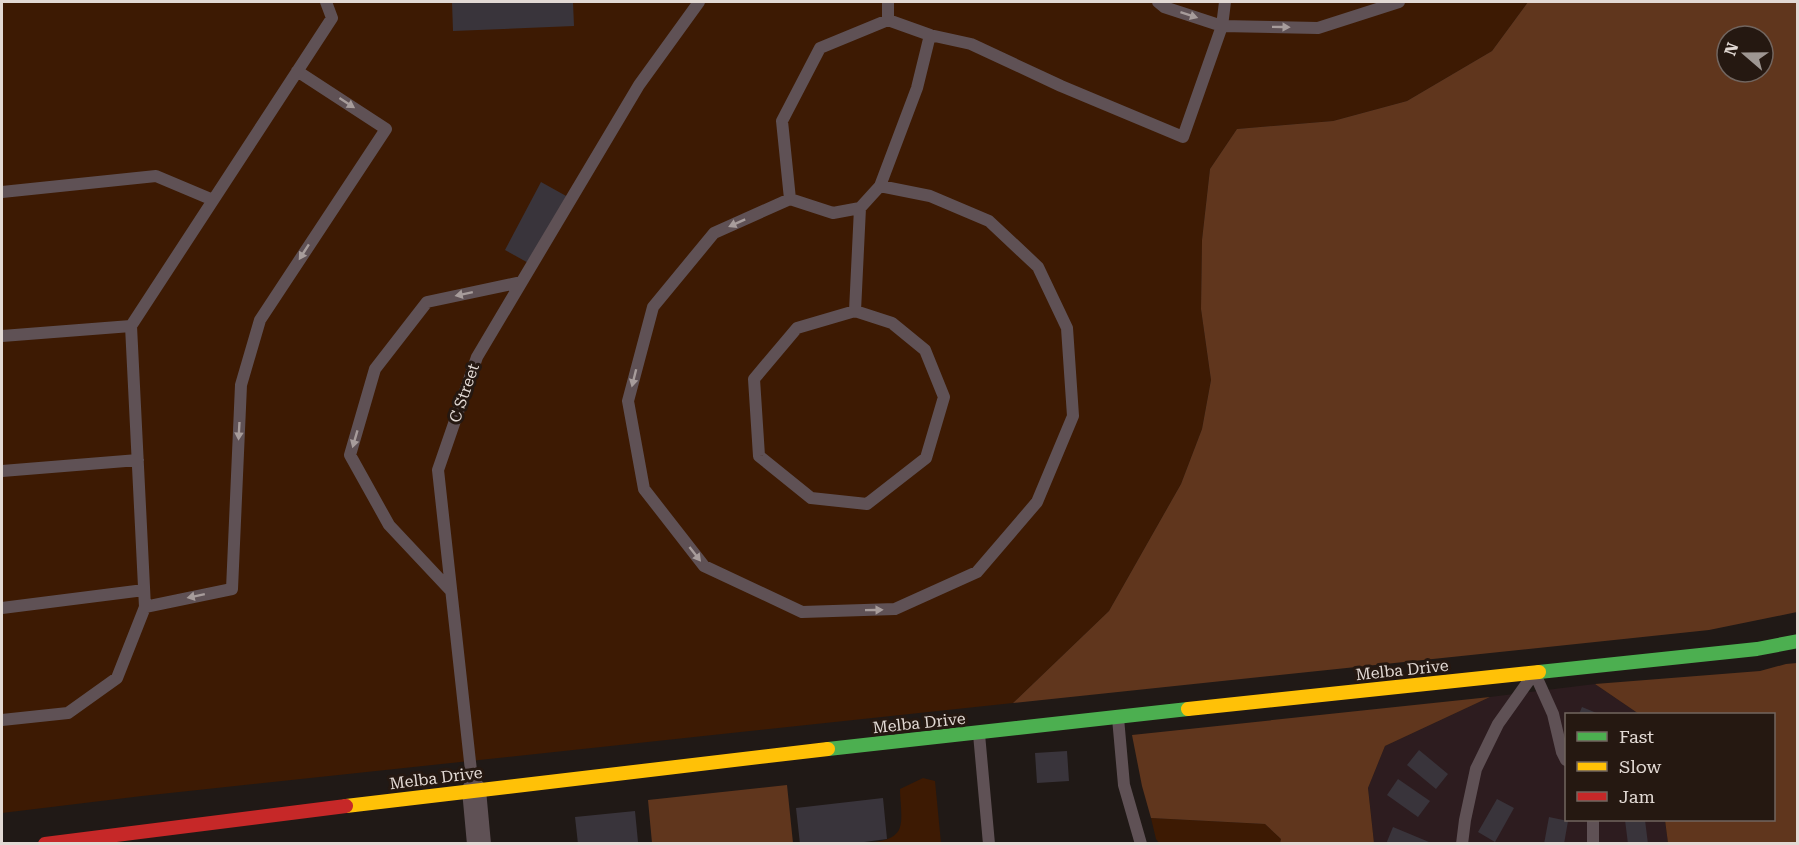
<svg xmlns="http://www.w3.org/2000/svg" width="1799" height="845" viewBox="0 0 1799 845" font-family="'Roboto Serif',serif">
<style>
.commercial{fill:#2d1c1f}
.green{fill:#3d1a03}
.forest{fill:#60361d;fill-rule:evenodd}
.building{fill:#39343b}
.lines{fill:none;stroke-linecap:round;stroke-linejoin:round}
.lane{stroke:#5f5155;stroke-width:12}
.street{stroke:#5f5155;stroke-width:24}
.fast{stroke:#4caf50;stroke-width:14}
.slow{stroke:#ffc107;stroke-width:14}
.jam{stroke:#c62828;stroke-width:14}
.oneway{fill:#a79c9b}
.labels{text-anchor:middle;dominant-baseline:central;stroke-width:6;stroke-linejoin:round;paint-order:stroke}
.street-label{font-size:16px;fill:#e2d9d4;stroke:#251811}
</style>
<rect width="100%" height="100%" fill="#201916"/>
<!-- commercial -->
<path class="commercial" d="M1595 684 1639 714H1566V820H1665L1668 843H1374L1368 788 1385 746 1490 697Z"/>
<!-- green -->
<path class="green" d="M2 2H1528L1492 51 1407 101 1333 121 1237 129 1210 169 1202 240 1201 309 1211 380 1202 429 1181 484 1109 611 1013 703 142 796 2 813Z
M923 778 935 781 941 843 849 844C864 842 895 845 900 827 903 818 900 799 900 789Z
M1151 818 1265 824 1281 839 1280 844 1159 843 1156 839Z"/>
<!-- forest -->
<path class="forest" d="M1528 2H1797V612L1709 630 1013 703 1109 611 1181 484 1202 429 1211 380 1201 309 1202 240 1210 169 1237 129 1333 121 1407 101 1492 51ZM1727 36H1763V72H1727Z
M1797 663V843H1668L1665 820H1774V714H1639L1595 684 1760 671 1786 664Z
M1490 697 1385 746 1368 788 1374 843H1280L1281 839 1265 824 1151 818 1142 786 1132 735Z
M787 785 793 843H652L648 800Z"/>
<!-- building -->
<path class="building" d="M452 2H573L574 26 453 31Z
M541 182 568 197 532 265 505 250Z
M1582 707 1599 714H1579Z
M1419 750 1448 774 1436 789 1407 765Z
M1067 751 1069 781 1037 783 1035 753Z
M1398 779 1430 801 1418 817 1387 795Z
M883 798 887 839 849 844H800L796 808Z
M1497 799 1514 808 1495 842 1478 832Z
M635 811 638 842 622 844H578L575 817Z
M1549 817 1568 821 1564 844H1544Z
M1625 820H1645L1648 844H1628Z
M1393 827 1429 842 1428 844H1386Z"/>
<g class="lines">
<!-- lane -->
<path class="lane" d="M888 2V20
M1158 2 1164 7 1222 26 1318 28 1399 2
M888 20 930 35 917 88 880 186 860 208 833 213 790 199 782 121 820 48Z
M930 35 971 44 1061 86 1183 137 1222 26 1225 2
M2 192 156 176 213 200
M790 199 714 233 653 307 628 401 644 489 704 566 802 612 895 609 977 572 1037 502 1073 416 1067 328 1038 267 989 221 930 196 880 186
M855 311 892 323 925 350 944 397 926 458 867 504 811 498 759 456 754 379 797 328Z
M855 311 860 208
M2 336 131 326
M2 471 138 460
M451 591 389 525 350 455 375 369 427 302 521 282
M145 607 232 589 241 385 260 320 386 129 297 71
M2 608 144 590
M1535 674 1553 714 1562 752 1566 760
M1118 718 1124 785 1141 844
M2 720 68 713 117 678 145 607 131 326 332 18 326 2
M979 734 989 844
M473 789 438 470 477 357 639 85 699 2
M1462 844 1465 820 1476 769 1498 724 1530 679
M1593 844V820"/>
<!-- street -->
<path class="street" d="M474 790 479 844"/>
<!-- fast -->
<path class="fast" d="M1539 672 1757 649 1798 641
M828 749 1188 709"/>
<!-- slow -->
<path class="slow" d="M1188 709 1539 672
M346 806 828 749"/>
<!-- jam -->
<path class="jam" d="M45 844 346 806"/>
</g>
<!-- one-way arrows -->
<defs><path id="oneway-solid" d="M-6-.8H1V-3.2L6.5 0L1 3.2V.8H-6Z" transform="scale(1.5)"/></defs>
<g class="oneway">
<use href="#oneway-solid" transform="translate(1189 15) rotate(18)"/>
<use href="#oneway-solid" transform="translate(1281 27) rotate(1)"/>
<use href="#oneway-solid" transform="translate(347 103) rotate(33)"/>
<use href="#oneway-solid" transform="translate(737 223) rotate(156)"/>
<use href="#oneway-solid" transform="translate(304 252) rotate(123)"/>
<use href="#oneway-solid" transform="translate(464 294) rotate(168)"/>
<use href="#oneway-solid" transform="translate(634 378) rotate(104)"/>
<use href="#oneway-solid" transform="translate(239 431) rotate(93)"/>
<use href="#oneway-solid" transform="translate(355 439) rotate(106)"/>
<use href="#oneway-solid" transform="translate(695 554) rotate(52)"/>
<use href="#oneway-solid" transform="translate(196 596) rotate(168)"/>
<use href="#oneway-solid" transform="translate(874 610) rotate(-1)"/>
</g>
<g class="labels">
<!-- street labels -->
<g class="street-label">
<text transform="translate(464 393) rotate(-71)">C Street</text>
<text transform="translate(1402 670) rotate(-6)">Melba Drive</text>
<text transform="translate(919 723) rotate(-6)">Melba Drive</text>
<text transform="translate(436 778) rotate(-7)">Melba Drive</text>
</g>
</g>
<!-- border -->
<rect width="1799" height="845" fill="none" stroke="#e2d9d4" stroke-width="6"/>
<!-- legend -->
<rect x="1565" y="713" width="210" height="108" fill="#251811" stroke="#71655f" stroke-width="1.5"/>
<rect x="1577" y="732" width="30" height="9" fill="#4caf50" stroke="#71655f" stroke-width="1.5"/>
<text x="1619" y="743" font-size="18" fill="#e2d9d4">Fast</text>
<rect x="1577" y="762" width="30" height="9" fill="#ffc107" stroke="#71655f" stroke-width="1.5"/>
<text x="1619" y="773" font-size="18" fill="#e2d9d4">Slow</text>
<rect x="1577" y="792" width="30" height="9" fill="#c62828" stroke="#71655f" stroke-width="1.5"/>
<text x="1619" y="803" font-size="18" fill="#e2d9d4">Jam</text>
<!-- north arrow -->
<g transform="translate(1745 54) rotate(290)"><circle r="28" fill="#251811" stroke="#71655f" stroke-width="1.5"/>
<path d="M0-4.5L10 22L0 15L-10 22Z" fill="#9e9692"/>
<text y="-9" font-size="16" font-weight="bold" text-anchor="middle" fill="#e2d9d4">N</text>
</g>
</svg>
